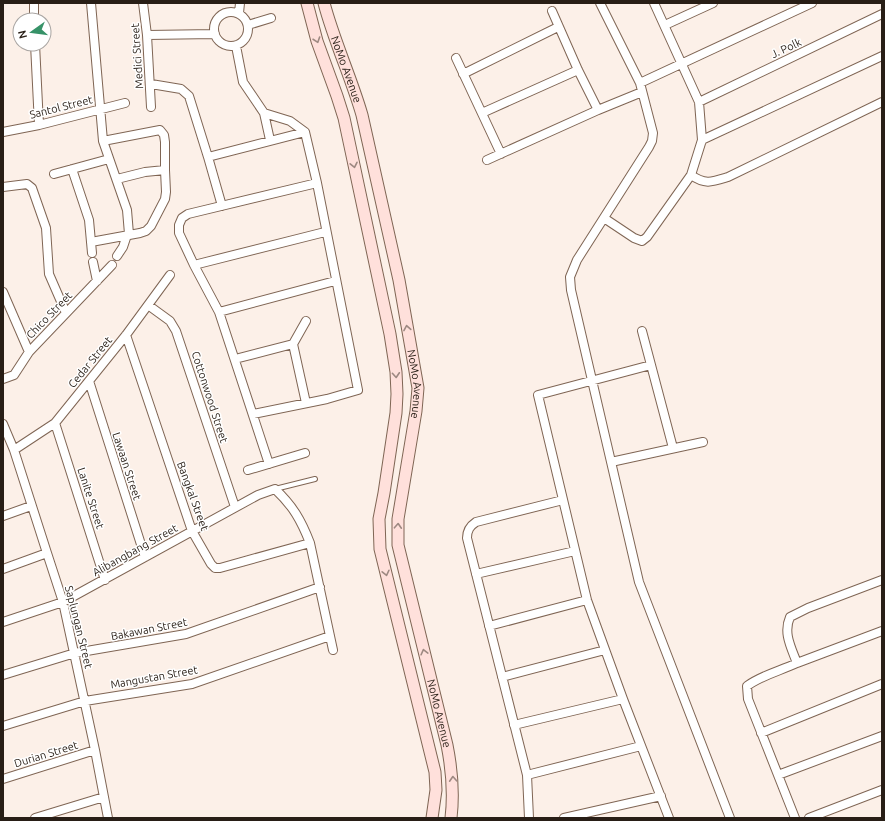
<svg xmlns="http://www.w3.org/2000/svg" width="885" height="821" viewBox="0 0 885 821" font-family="Ubuntu,sans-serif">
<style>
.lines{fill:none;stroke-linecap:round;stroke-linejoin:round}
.service-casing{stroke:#7f6554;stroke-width:6}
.minor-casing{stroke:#7f6554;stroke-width:10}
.secondary-casing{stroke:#7f6554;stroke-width:13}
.service{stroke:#fff;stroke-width:4}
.minor{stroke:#fff;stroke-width:8}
.secondary{stroke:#ffe0db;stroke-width:11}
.oneway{stroke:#9e8982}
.labels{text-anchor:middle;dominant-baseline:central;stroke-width:3;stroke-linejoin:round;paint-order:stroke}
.street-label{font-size:11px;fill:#281e16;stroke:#fff}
</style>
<rect width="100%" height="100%" fill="#fcf0e8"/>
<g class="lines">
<!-- service casing -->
<g class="service-casing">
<path id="service" d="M275 489 315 479"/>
</g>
<!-- minor casing -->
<g class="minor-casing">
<path id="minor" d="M34 3V20
M91 3 103 141 127 210 129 234
M143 3 147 35 151 107
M600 3 640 83 653 133 652 141 649 147 577 260 570 277 571 290 639 582 730 818
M552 11 578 70 598 110
M214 29a17 17 0 1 1 34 0a17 17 0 1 1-34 0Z
M239 13 240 3
M248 25 271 18
M665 25 713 3
M147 35 215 34
M35 44 39 125
M236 46 243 82 264 113 270 140
M456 58 501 154
M463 74 558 27
M640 83 812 3
M151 84 181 89 189 96 208 157 305 132
M699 102 882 14
M482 113 578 70
M3 132 39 125 125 103
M702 140 882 56
M208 157 222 206
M487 160 598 110 642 92
M72 169 89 220 92 253
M54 174 109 159
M691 175C705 185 712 182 728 177L882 102
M117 179 145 172 165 170
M3 187 27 184 32 188 46 228 49 274 66 313
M604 218 634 238 642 241 647 237 691 175 702 140 699 102 654 3
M91 242 140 233 146 231 151 226 165 199 166 192 165 170V142L164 135 160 130 103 141
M117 256 123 247 127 235
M93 262 97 281
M194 265 325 232
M3 292 29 352
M148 305 170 321 176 331 235 507
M219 312 335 281
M642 331 673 448
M126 335 192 531 211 564 215 568H220L310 543
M293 344 306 403
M235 359 293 344 306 321
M651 365 538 395 587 600 623 699 669 818
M3 379 14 375 29 352 112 265
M89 381 145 557
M253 414 327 399 358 390 317 183 305 132 290 121 264 113
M55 423 105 580
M3 424 14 450 47 553 63 602 95 750 108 818
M14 450 55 423 126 335 170 275
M611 462 703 442
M269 464 219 312 194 265 179 233V225L182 218 188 214 317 183
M248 470 305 453
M3 516 31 506
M3 569 47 553
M476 574 575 551
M3 622 63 602 258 495 275 489C293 506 301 520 310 543L333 650
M489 626 587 600
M797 663 882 631
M3 675 75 653 186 634 320 587
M502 677 605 650
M514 725 623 699
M3 726 85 701 192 684 330 636
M761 733 882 684
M527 775 641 746
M778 775 882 736
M3 779 95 750
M35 818 104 797
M529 818 527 775 467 538C467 530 470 526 476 522L563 500
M564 818 661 796
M795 818 748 699 747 686C762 675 780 671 797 663 791 647 783 633 790 617L808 608 882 580
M809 818 882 790"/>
</g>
<!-- secondary casing -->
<g class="secondary-casing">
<g id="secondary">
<path d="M307 3 317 41 337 96 344 118 390 334 396 372 397 394 396 413 384 493 379 519 380 549 435 772 436 790 432 818"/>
<path id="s1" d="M324 3C334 41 351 77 362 115L399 280 418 388 416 411 398 519V545L447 745C452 770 454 793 451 818"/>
</g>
</g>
<!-- service -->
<use href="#service" class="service"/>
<!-- minor -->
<use href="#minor" class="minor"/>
<!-- secondary -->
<use href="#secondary" class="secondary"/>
</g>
<!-- one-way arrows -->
<defs><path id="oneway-chevron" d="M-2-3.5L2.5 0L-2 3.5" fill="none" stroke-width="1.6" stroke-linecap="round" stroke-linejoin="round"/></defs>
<g class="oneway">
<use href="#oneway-chevron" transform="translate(317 40) rotate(71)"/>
<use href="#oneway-chevron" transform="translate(354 165) rotate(78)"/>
<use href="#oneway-chevron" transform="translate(407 328) rotate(-100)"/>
<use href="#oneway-chevron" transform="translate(396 375) rotate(86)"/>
<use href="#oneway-chevron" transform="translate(398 526) rotate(-87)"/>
<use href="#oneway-chevron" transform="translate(386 573) rotate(77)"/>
<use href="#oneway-chevron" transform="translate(424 652) rotate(-104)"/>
<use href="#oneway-chevron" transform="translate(453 779) rotate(-93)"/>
</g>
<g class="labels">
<!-- street labels -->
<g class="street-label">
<text transform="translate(786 48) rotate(-25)">J. Polk</text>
<text transform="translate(137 56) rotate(-94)">Medici Street</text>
<text stroke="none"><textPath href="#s1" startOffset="70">NoMo Avenue</textPath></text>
<text transform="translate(61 107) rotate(-14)">Santol Street</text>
<text transform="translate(49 315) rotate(-46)">Chico Street</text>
<text transform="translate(90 362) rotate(-51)">Cedar Street</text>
<text stroke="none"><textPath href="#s1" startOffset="393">NoMo Avenue</textPath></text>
<text transform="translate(210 397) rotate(72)">Cottonwood Street</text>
<text transform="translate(127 466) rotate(72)">Lawaan Street</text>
<text transform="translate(193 496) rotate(70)">Bangkal Street</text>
<text transform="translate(91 498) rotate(72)">Lanite Street</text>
<text transform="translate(135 550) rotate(-29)">Alibangbang Street</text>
<text transform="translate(79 627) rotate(76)">Saplungan Street</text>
<text transform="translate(149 629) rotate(-11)">Bakawan Street</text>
<text transform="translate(154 677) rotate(-10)">Mangustan Street</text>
<text stroke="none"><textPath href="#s1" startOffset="729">NoMo Avenue</textPath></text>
<text transform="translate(46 754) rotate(-17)">Durian Street</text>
</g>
</g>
<!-- border -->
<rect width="885" height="821" fill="none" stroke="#281e16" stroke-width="8"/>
<!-- north arrow -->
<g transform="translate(32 32) rotate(256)"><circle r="19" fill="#ffffff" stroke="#a9a5a2"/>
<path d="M0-3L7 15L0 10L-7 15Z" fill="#379268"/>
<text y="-6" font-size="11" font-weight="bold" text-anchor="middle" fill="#281e16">N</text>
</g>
</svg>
